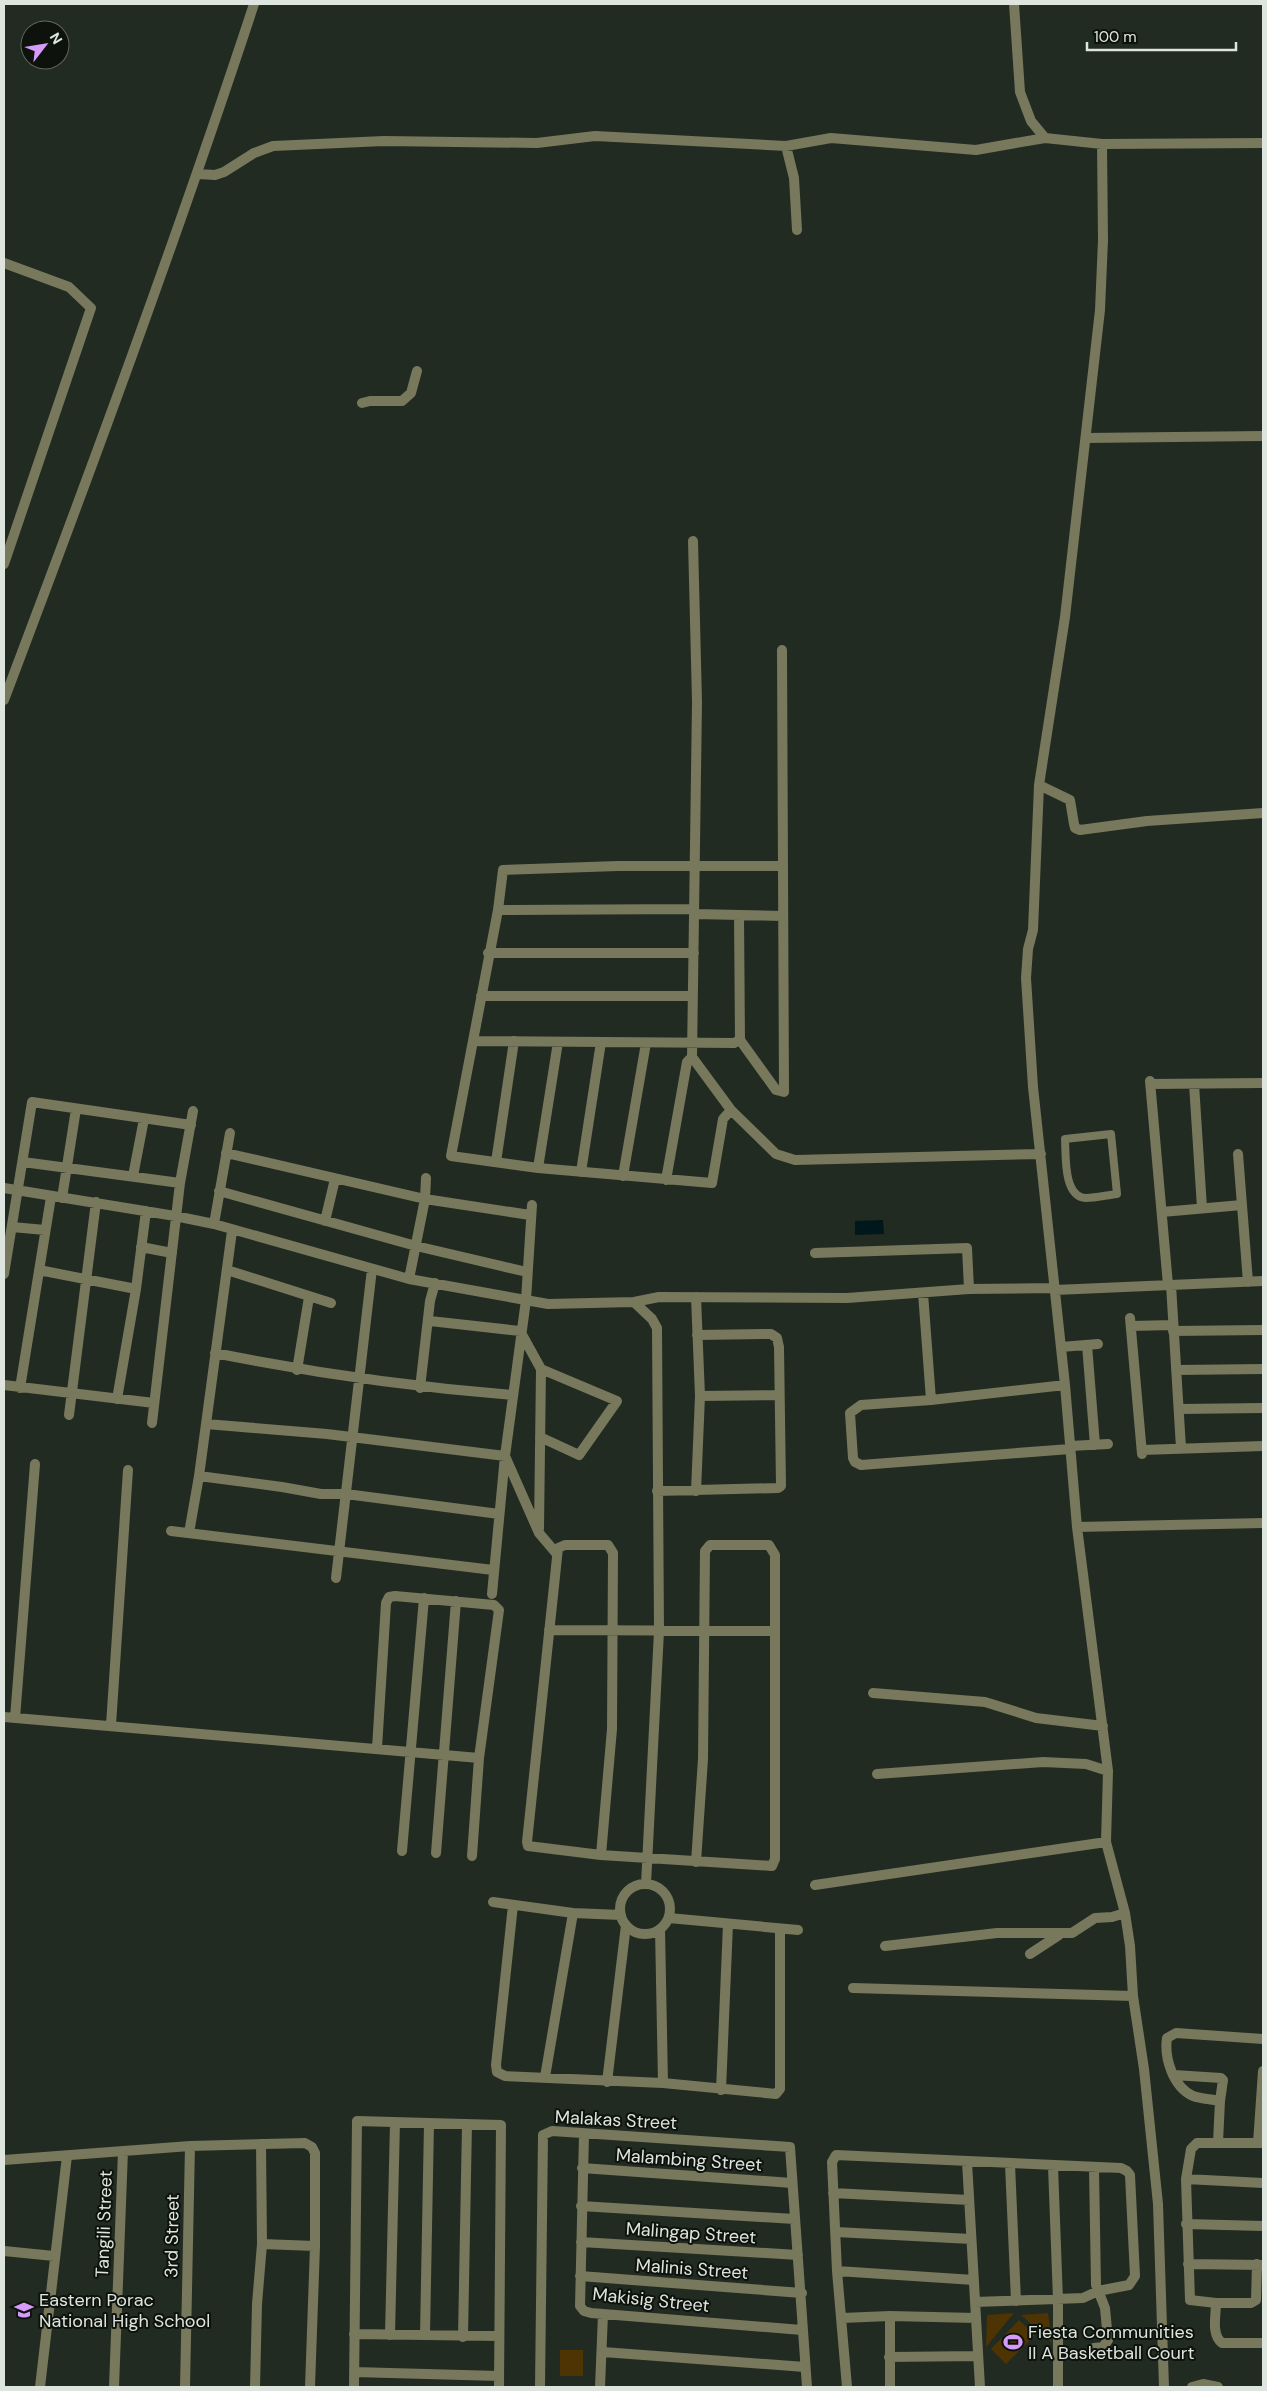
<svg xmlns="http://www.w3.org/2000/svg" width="1267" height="2391" viewBox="0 0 1267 2391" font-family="'DM Sans',sans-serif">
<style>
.green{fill:#4e3403}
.water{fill:#00171c}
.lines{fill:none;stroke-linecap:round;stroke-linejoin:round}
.pedestrian{stroke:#77785c;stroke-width:8}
.minor{stroke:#77785c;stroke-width:10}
.labels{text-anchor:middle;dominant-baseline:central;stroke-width:4;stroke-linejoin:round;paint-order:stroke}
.street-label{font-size:18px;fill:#dee5de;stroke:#0e120d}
.poi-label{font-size:18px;fill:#dee5de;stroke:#0e120d;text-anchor:start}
</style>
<rect width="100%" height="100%" fill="#212b21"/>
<!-- green -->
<path class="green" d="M1014 2313 986 2347 987 2315Z
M1048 2313 1052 2343 1021 2315Z
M1019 2320 1035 2335 1006 2364 991 2349Z
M560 2350H583V2376H560Z"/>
<!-- water -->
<path class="water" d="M883 1220 884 1234 855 1235V1221Z"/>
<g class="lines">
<!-- pedestrian -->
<path class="pedestrian" d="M1111 1134 1117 1194C1107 1195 1096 1198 1086 1198 1063 1197 1066 1155 1065 1139Z"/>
<!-- minor -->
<path class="minor" d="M1014 4 1020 92 1031 121 1045 138
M1102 144 1103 240 1100 310 1065 617 1039 785 1033 930 1028 949 1026 978 1033 1087 1065 1385 1077 1527 1108 1771 1106 1842 1125 1913 1130 1946 1133 1996 1144 2069 1158 2204 1164 2387
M786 146 794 178 797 230
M198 174 215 175 224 172 254 153 273 146 384 141 537 143 595 136 786 146 831 138 976 150 1045 138 1102 144 1263 143
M4 263 69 287 91 308 4 564
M362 403 370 401H402L411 393 417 371
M1086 438 1263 436
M693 541 697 702 692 1057 731 1110 776 1154 795 1160 1041 1154
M4 700C91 470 177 238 254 4
M1039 785 1070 800 1074 824 1075 828 1080 830 1147 821 1263 813
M498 910 694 909
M694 914 782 916
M739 916 740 1040 776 1090 784 1092 782 650
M488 953H694
M481 996H693
M473 1041 734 1043 740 1040
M1150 1081 1168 1285
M1151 1084 1263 1083
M1194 1084 1202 1208
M731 1110 723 1119 712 1183 538 1168 451 1156 498 910 503 870 618 866H782
M226 1153 425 1199 530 1215
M1238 1154 1248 1282
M23 1162 180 1183
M496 1162 514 1041
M538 1168 558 1042
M581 1172 601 1042
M133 1176 144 1119
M623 1176 646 1043
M666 1180 687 1062 692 1057
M4 1188 175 1216 214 1224 409 1279 548 1304 634 1302 659 1297 847 1298 969 1289 1055 1288
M219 1191 416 1246 527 1272
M62 1198 76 1109
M1162 1212 1242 1205
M325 1221 335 1179
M214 1224 230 1133
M12 1227 45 1230
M141 1247 172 1253
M815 1253 967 1248 969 1289
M39 1270 136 1289
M227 1270 331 1303
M4 1274 32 1102 191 1125
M409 1279 425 1199 426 1178
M1171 1285 1181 1448
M1055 1290 1263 1281
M923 1293 931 1400
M696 1297 700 1396 696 1491
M634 1302 652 1319 657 1328 659 1631 646 1884
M1130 1318 1142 1454
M430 1321 520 1331 541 1369 539 1529
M1131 1326 1173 1325
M1173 1331 1263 1330
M1087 1345 1095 1445
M1061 1347 1098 1344
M215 1353C314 1373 412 1387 513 1395
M297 1370 309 1297
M1176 1370 1263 1369
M4 1385 154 1403
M1065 1385 931 1400 861 1405 850 1413 853 1458 855 1462 861 1465 1070 1449
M20 1388 51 1197
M420 1388 430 1301 435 1283
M700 1396 779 1395
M117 1399 136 1289 146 1211
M1179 1409 1263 1408
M69 1415 96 1202
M152 1423 180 1183 193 1111
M206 1424 327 1434 505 1456 539 1533 556 1553
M540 1437 579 1455 617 1401 541 1369
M1070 1446 1108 1444
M1142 1450 1263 1446
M199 1476 282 1487 321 1494H346L499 1514
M657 1491 778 1488 781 1486 779 1347 777 1338 771 1334 697 1335
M1077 1527 1263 1523
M171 1531 493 1570
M189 1533 199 1476 232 1231
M336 1578 372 1269
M492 1594 505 1456 526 1300 532 1205
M549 1630 775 1631
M873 1693 985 1702 1036 1718 1103 1726
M4 1717 479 1758
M15 1718 35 1464
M111 1725 128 1470
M377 1748 386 1603 389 1597 395 1596 494 1605 499 1610 479 1758 472 1856
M877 1774 1043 1762 1086 1764 1108 1771
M402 1851 424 1598
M436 1853 456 1601
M601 1855 612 1729 613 1553 608 1545H565L558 1548 527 1842 528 1846 601 1855 772 1866 775 1859V1555L769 1545H710L705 1551 703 1759 696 1862
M620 1909a25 25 0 1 1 50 0a25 25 0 1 1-50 0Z
M815 1885 1106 1842
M493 1902 573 1913 621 1915
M513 1905 496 2065 497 2072 505 2076 663 2083 776 2094 780 2089V1929
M669 1918 798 1930
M660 1929 663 2083
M885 1946 997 1933H1072L1095 1918 1112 1917 1125 1913
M1030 1954 1059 1935
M853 1988 1133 1996
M1174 2075 1221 2078 1223 2080 1220 2101
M545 2077 573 1913
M607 2082 626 1925
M721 2090 728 1924
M584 2134 580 2306 584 2311 591 2313 802 2330
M1218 2142 1220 2101C1212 2099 1201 2099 1193 2096 1173 2087 1164 2058 1167 2038L1176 2033 1263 2039
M1258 2143 1263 2071
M1263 2143H1197L1191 2149 1186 2179 1190 2300 1216 2303C1216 2315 1211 2335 1222 2343H1263
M4 2160 190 2146 305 2143 312 2147 315 2153V2246L310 2387
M967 2162 980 2387
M1010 2164 1016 2301
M1053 2166 1058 2300V2387
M582 2168 792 2183
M1094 2169 1096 2285 1105 2308 1108 2340 1103 2347 1094 2348
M1186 2179 1263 2183
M833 2193 969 2200
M581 2206 794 2219
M1186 2224 1263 2226
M836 2232 971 2239
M581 2242 798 2255
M262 2244 315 2246
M4 2251 54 2256
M1188 2264 1262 2265
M837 2271 974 2280
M580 2276 802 2293
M1216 2303H1251L1256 2300 1257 2264
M890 2316V2387
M842 2318 890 2316 976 2318
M354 2334 499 2336
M390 2335 395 2122
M425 2335 429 2123
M463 2337 467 2124
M603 2352 805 2367
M889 2357 978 2356
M354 2372 499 2376
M40 2387 67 2156
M114 2387 123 2151
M185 2387 190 2146
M255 2387 257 2304 262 2244 261 2144
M354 2387 357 2121 501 2125 499 2387
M540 2387 543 2135 552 2131 790 2147 807 2387
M600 2387 603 2314
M847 2387 837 2271 832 2162 836 2155 1121 2168 1127 2171 1130 2175 1135 2276 1129 2285 1098 2291 1083 2298 975 2302
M1192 2387 1203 2384 1218 2387"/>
</g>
<!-- icons -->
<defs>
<g id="school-bare" transform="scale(1.5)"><path d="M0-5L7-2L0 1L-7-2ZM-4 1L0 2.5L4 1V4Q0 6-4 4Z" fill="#d69bfa" stroke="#0e120d" stroke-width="2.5" paint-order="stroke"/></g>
<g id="stadium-bare" transform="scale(1.5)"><path d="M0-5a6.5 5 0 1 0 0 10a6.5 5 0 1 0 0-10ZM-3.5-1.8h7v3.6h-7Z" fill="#d69bfa" stroke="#0e120d" stroke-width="2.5" paint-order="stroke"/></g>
</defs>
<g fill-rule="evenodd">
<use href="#school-bare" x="24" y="2310"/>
<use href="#stadium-bare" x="1013" y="2342"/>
</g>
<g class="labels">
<!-- street labels -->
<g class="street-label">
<text transform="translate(616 2120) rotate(3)">Malakas Street</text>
<text transform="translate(689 2160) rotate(4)">Malambing Street</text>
<text transform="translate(104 2224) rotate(-88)">Tangili Street</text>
<text transform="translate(691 2233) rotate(4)">Malingap Street</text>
<text transform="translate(172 2236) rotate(-89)">3rd Street</text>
<text transform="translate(692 2269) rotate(4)">Malinis Street</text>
<text transform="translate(651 2300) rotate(6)">Makisig Street</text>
</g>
<!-- poi labels -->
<g class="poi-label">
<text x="39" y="2300">Eastern Porac<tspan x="39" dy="21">National High School</tspan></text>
<text x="1028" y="2332">Fiesta Communities<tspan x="1028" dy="21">II A Basketball Court</tspan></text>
</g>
</g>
<!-- border -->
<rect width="1267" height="2391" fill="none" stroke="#dee5de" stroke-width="10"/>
<!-- north arrow -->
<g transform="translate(45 45) rotate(59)"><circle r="24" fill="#0e120d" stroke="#616661"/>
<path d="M0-4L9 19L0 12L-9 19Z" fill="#d69bfa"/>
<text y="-8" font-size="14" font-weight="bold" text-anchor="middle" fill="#dee5de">N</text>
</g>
<!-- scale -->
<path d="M1087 42v8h149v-8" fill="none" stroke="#dee5de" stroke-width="2.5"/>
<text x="1094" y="42" font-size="15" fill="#dee5de" stroke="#0e120d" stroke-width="4" paint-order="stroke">100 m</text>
</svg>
